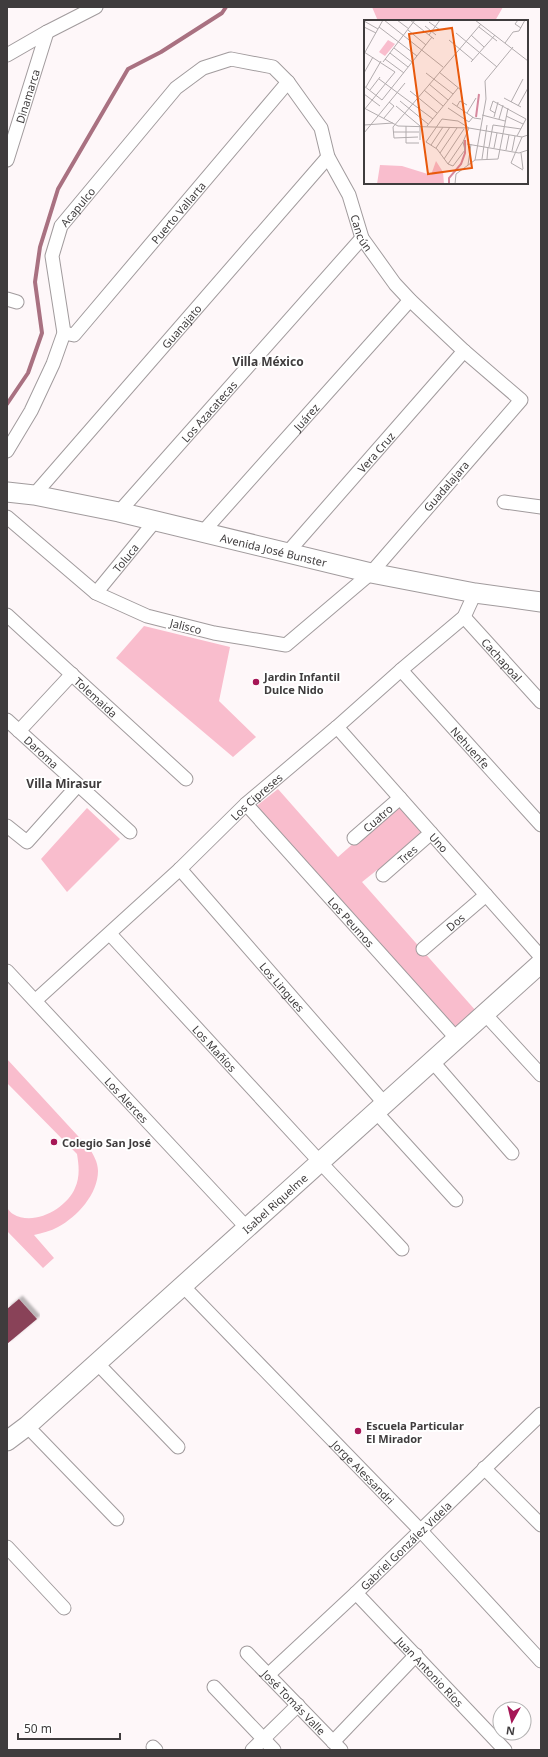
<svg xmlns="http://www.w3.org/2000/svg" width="548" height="1757" viewBox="0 0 548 1757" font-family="'Noto Sans',sans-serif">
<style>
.green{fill:#f9bdcd}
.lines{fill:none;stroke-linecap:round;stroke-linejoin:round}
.stream{stroke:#a97181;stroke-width:4}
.building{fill:#894259;filter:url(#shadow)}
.street-casing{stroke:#a19b9d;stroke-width:15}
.secondary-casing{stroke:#a19b9d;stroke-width:21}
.street{stroke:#fff;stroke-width:13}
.secondary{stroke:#fff;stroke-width:19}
.poi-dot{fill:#a61656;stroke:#fff;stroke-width:1.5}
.labels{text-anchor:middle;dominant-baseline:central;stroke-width:4;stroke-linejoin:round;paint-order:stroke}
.street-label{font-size:11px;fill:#3f3c3d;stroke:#fff}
.poi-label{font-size:11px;font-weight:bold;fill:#3f3c3d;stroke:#fff;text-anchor:start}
.neighbourhood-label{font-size:12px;font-weight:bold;fill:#3f3c3d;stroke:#fff}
.inset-river{fill:none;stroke:#d6889e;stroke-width:2}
.inset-road{fill:none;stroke:#b2acae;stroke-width:1}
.view{fill:#e8590c;fill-opacity:0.15;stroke:#e8590c;stroke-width:2}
.inset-edge{fill:none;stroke:#3f3c3d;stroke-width:2}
</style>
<defs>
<filter id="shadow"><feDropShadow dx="3.5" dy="-3.5" stdDeviation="1" flood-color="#0004"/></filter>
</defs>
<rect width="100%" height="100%" fill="#fef7f9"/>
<!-- green -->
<path class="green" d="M372 7H503L495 21H378Z
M144 626 230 647 219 701 256 737 233 757 116 658Z
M278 789 338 857 398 804 425 834 380 873 377 870 362 882 476 1011 455 1030 254 808Z
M87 808 120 839 67 892 41 859Z
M7 1059 89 1148C93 1154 98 1162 98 1171 98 1194 77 1217 58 1227 51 1231 42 1233 34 1235L54 1258 43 1268 7 1231V1208C9 1210 11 1213 13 1214 34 1227 67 1208 75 1188 80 1177 79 1166 77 1154L7 1083Z"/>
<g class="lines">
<!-- stream -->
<path class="stream" d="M7 404 28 373 42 333 35 282 40 247 58 189 128 69 161 52 222 13 226 7"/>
</g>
<!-- building -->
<path class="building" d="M19 1299 37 1319 7 1344V1309Z"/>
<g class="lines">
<!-- street casing -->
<g class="street-casing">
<g id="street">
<path d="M7 55 47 32 96 7"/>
<path id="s1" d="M7 160 47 32"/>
<path d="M7 299 17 302"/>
<path id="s2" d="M64 333 74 335 288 82"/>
<path id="s3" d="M7 451 31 411 53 364 64 333 52 256 61 226 176 88 203 68 231 59 273 67 288 82 321 128 328 157 349 195 362 238 395 284 410 300 464 351 521 400 371 573 286 645 214 633 147 616 96 593 7 517"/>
<path id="s4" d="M34 495 328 157"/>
<path d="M504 502 541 507"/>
<path id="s5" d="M119 512 362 238"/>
<path id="s6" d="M202 533 410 300"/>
<path id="s7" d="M288 552 464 351"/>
<path id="s8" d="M96 593 155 521"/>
<path id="s9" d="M7 615 186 779"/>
<path id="s10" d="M464 617 541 702"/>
<path id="s11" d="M401 670 541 825"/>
<path id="s12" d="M7 720 130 832"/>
<path id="s13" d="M337 727 541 957"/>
<path d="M19 731 72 674"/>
<path id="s14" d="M246 804 457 1039"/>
<path d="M7 826 27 842 78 785"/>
<path id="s15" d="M354 838 400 798"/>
<path id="s16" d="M180 869 385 1104"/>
<path id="s17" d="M383 875 431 833"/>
<path id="s18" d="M110 934 320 1162 402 1249"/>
<path id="s19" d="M423 949 486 895"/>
<path id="s20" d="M7 971 247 1228"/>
<path id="s21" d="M36 1000 180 869 246 804 337 727 401 670 464 617 475 593"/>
<path d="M485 1014 541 1075"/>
<path d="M432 1061 512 1153"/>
<path d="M376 1112 456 1200"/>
<path id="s22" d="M183 1286 421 1531 541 1661"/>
<path d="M97 1363 178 1447"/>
<path d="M27 1426 117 1519"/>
<path d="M484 1468 541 1525"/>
<path d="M7 1547 64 1608"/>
<path id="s23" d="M356 1593 505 1750"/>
<path id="s24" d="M247 1653 341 1750"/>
<path id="s25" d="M268 1675 356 1593 541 1414"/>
<path d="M214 1687 274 1750"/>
<path d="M333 1742 416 1655"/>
<path d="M153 1747 156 1750"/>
<path d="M252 1750 298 1705"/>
</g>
</g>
<!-- secondary casing -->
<g class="secondary-casing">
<g id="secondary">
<path id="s26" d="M7 492 34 495 119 512 371 573 475 593 541 602"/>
<path id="s27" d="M7 1441 27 1426 541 963"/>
</g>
</g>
<!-- street -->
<use href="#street" class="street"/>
<!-- secondary -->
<use href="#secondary" class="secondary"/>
</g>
<!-- markers -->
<g class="poi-dot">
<circle cx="256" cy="682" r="4"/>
<circle cx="54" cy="1142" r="4"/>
<circle cx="358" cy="1431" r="4"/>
</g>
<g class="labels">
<!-- street labels -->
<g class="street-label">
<text stroke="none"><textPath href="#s1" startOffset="67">Dinamarca</textPath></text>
<text stroke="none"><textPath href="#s3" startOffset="266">Acapulco</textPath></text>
<text stroke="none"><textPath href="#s2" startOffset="171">Puerto Vallarta</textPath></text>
<text stroke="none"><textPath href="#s3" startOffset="717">Cancún</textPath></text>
<text stroke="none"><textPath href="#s4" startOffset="224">Guanajato</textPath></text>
<text stroke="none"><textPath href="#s5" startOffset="135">Los Azacatecas</textPath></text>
<text stroke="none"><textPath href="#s6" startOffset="156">Juárez</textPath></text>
<text stroke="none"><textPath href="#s7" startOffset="133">Vera Cruz</textPath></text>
<text transform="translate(446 486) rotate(-49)">Guadalajara</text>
<text stroke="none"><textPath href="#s26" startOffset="273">Avenida José Bunster</textPath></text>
<text stroke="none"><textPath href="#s8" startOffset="46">Toluca</textPath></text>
<text transform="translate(186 626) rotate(14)">Jalisco</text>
<text stroke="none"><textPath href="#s10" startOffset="57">Cachapoal</textPath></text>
<text stroke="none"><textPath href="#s9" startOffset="121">Tolemaida</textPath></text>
<text stroke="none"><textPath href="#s11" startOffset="104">Nehuenfe</textPath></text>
<text stroke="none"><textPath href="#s12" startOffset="47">Daroma</textPath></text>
<text stroke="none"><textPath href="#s21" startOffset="300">Los Cipreses</textPath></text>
<text stroke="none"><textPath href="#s15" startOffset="31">Cuatro</textPath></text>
<text stroke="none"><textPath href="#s13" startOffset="154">Uno</textPath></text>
<text stroke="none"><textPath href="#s17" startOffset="32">Tres</textPath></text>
<text stroke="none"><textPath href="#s14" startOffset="158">Los Peumos</textPath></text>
<text stroke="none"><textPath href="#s19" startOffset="42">Dos</textPath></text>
<text stroke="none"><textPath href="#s16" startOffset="156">Los Lingues</textPath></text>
<text stroke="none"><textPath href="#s18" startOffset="155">Los Mañíos</textPath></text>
<text stroke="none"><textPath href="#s20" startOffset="176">Los Alerces</textPath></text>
<text stroke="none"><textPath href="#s27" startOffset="358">Isabel Riquelme</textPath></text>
<text stroke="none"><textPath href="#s22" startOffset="259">Jorge Alessandri</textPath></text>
<text stroke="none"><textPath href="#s25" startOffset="189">Gabriel González Videla</textPath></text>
<text stroke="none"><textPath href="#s23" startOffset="108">Juan Antonio Ríos</textPath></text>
<text stroke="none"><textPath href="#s24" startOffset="68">José Tomás Valle</textPath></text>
</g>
<!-- poi labels -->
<g class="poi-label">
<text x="264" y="676">Jardin Infantil<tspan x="264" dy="13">Dulce Nido</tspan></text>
<text x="62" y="1142">Colegio San José</text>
<text x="366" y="1425">Escuela Particular<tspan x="366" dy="13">El Mirador</tspan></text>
</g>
<!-- neighbourhood labels -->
<g class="neighbourhood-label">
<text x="268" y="361">Villa México</text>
<text x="64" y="783">Villa Mirasur</text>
</g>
</g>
<!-- overview -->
<g transform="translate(364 20)">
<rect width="164" height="164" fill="#fef7f9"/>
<path d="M24 20 31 24 21 36 15 32ZM72 141 79 152 80 164H13L16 145 38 146 67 155Z" fill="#f9bdcd"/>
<path class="inset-river" d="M112 97 115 74M85 164V158L97 144 101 133V120"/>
<path class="inset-road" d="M20 0 79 47M33 0 45 9M46 0 70 19M111 0 164 41M154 0 151 4 157 8M0 1 14 9M65 2 76 10M61 6 72 15M0 7 12 13M15 7 53 36M115 7 133 21M44 10 62 25M92 13 133 47M65 15 76 0M107 15 120 27M85 20 109 40M141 23 149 12 155 11 161 0M30 28 48 42M0 32 31 52 0 90M26 33 44 47M0 34 19 0M21 39 40 53M19 42 51 0M107 42 131 15M75 52 97 70M0 53 9 37M62 53 89 74M15 59 69 99M65 64 84 80M0 66 18 80 68 17M2 67 17 41M6 70 16 57M60 70 79 86M46 71 73 93M0 74 16 86M140 78 157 87M36 81 64 104M147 82 159 59M88 83 110 98 117 99M32 86 56 106V120M93 86 96 81 103 85M154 86 164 68M0 88 34 106 105 108 158 117 164 115M84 88 105 102 109 97M103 93 112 78M131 93 126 90 129 81 162 99 153 116M118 95 141 101M142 96 159 104M130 97 134 82M20 98 30 86 25 82M78 99 94 101 105 108 99 122 101 130 89 146 84 144 73 129 62 122ZM135 99 139 85M0 105 29 103M42 106V123H55M63 106 94 68M29 112H55M0 113 41 63M54 117 30 118 29 107 117 4M158 117 147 143 159 150M103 124 155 133 164 130M67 125 79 107M125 127 129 105 157 109M72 128 86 107M130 128 133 113M142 130 145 115M148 131 151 116M76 133 93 108M157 133 159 149M80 139 100 109M118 139 123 105M123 139 124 127M111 140 134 139 144 88M84 144 99 122M104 145 107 124M91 164 92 154 111 140 122 79 121 61 149 27"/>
<path class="view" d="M88 8 108 148 64 154 45 14Z"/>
<rect width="164" height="164" class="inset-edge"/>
</g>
<!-- border -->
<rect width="548" height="1757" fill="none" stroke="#3f3c3d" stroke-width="16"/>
<!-- north arrow -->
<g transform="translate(512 1721) rotate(188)"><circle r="19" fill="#ffffff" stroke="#b2b1b1"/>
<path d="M0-3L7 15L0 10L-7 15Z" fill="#a61656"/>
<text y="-6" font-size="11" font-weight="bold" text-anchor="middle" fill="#3f3c3d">N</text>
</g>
<!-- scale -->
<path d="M18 1733v6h102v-6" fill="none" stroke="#3f3c3d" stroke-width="2"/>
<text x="24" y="1733" font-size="12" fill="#3f3c3d" stroke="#ffffff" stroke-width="3" paint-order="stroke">50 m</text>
</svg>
